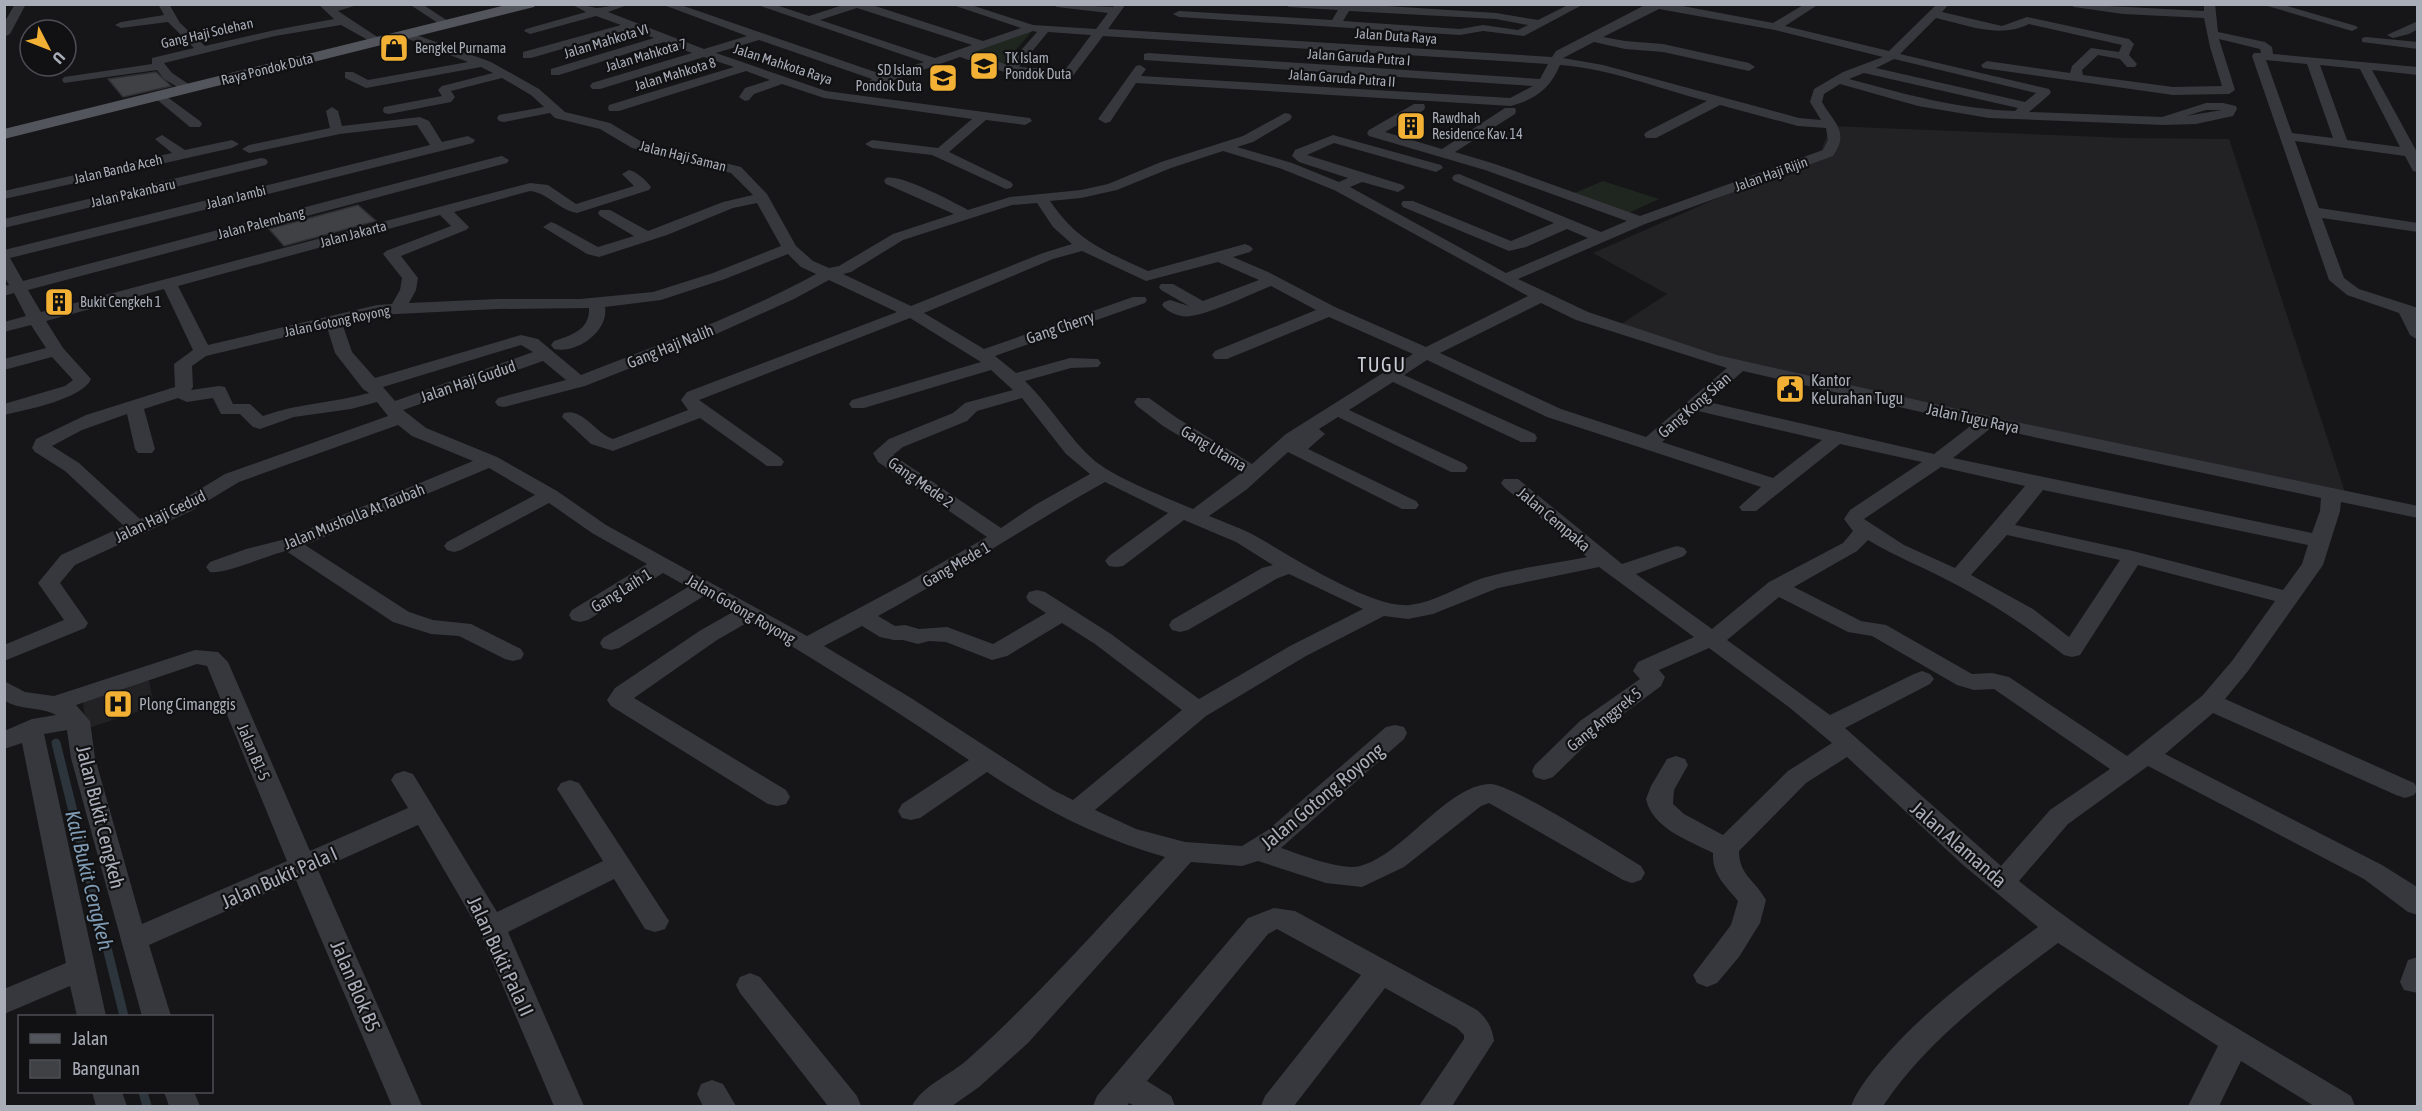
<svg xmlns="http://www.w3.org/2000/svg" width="2422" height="1111" viewBox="0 0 2422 1111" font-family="'Asap Condensed',sans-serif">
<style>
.built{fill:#222225}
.green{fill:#1e261f}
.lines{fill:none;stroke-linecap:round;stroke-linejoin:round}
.stream{stroke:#2c353c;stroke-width:9}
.building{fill:#404145;stroke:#303034;stroke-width:1.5}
.minor{fill:#37383d;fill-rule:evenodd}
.major{fill:#53555c;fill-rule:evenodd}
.labels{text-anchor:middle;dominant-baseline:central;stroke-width:4.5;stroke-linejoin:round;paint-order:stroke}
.far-street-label{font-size:14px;fill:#a8adb8;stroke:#111113}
.far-poi-label{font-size:14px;fill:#a8adb8;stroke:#111113;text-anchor:start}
.street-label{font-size:16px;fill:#a8adb8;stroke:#111113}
.poi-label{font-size:16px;fill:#a8adb8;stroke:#111113;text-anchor:start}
.quarter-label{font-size:20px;letter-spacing:1.5px;fill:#c9ccd4;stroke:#111113}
.near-street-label{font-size:20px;fill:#a8adb8;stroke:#111113}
.near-water-label{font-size:21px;font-style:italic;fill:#7f9bb3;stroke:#111113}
</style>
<rect width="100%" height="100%" fill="#161618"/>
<!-- built -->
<path class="built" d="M1831 126 2126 138 2229 139 2345 492 1817 382 1615 328 1667 294 1593 253 1820 153Z
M149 680 154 706 86 729 83 702Z"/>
<!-- green -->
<path class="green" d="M1033 30 1003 65 962 51Z
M1603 181 1659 199 1620 217 1565 197Z"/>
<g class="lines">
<!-- stream -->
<path class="stream" d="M56 743 124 1016
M143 1092 147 1106"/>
</g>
<!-- building -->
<path class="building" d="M156 72 171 86 123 97 108 79Z
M358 205 376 221 284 246 269 229Z"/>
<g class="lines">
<!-- minor -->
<path class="minor" d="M15 4H26L10 34 4 37V23Z
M158 4H169L180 23 205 46 275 30 334 19 318 4H360L338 11 385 42 383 44H375L341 25 275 36 164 63 172 73 190 85 192 88 186 92 164 79 157 70 64 83 62 80 64 77 152 64V58L194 48 168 22 121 28 115 25 121 22 164 15Z
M409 4H422L454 25 448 28 444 27Z
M571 4C580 4 587 6 596 8 600 8 622 4 630 4L608 12 704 49 747 36 661 4H678L884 75 924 62 755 4H773L809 16 846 4H869L983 41 1021 28 950 4H968L1033 25 1096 29 1108 13 1057 7 1052 4 1113 7 1115 4H1126L1108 29 1552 57 1556 51 1647 4H1672L1773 23 1805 4H1819L1785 26 1889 51 1937 4H1949L1942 12 2002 26 2027 17 2129 39 2134 44 2129 55 2137 64 2135 67H2127L2120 59 2098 55 2082 70 2083 75 2173 87 2222 86 2210 47 2204 18 2123 14 2074 7 2069 4 2204 11V4H2215L2218 32 2265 42 2272 47 2273 54 2418 67V75L2372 70 2418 154V172L2413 171 2405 156 2295 141 2319 208 2418 223V232L2322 218 2344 278 2359 289 2418 308V340L2410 335 2399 313 2347 295 2329 280 2252 56 2254 53H2261L2260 49 2219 39 2235 90 2229 94 2173 95 1983 68 1981 65 1987 61 2070 73 2072 66 2091 48 2119 52 2122 45 2029 24C1999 39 1967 25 1936 18L1900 54 2049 89 2051 92 2049 95 2029 112 2162 117 2206 103H2223L2236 106 2237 109 2233 116 2196 124 2164 125 1989 118 1918 106 1840 84 1824 94 1822 102C1834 123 1850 132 1833 156L1645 224 1518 279 1588 312 1717 355 1988 416 2418 506V518L2341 502 2340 511 2323 565 2248 671 2225 699 2414 783 2418 789 2414 795 2405 798 2396 795 2213 713 2165 754 2382 865 2414 885 2418 888V915L2408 912 2364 879 2148 766 2068 824 2019 881C2122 964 2238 1028 2351 1096L2355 1106H2314L2241 1061 2219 1106H2188L2218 1046 2058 943C1994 991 1928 1039 1883 1106H1851C1857 1090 1870 1074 1881 1061 1926 1008 1982 968 2038 927L1963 865 1847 757 1806 783 1739 851C1739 875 1755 880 1766 900L1760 923 1739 957 1717 983 1707 987 1697 983 1693 975 1731 925 1738 901C1725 885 1712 875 1713 853 1688 840 1653 829 1646 799L1651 786 1667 759 1676 756 1685 759 1688 765 1674 790 1673 804 1684 814 1723 835 1788 771 1832 743 1790 708 1709 648 1659 670 1665 677 1661 686 1598 733 1553 777 1544 780 1535 777 1532 771 1535 765 1580 721 1640 679 1633 671 1638 662 1694 637 1599 567 1498 588 1433 614 1408 619 1384 616 1306 656 1206 716 1095 810 1136 829 1185 842 1242 846 1268 830 1386 727 1395 725 1404 727 1407 733 1404 739 1281 848C1299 854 1341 871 1360 866 1403 855 1447 785 1490 784 1510 783 1617 851 1641 866L1645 873 1641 880 1632 883 1623 880 1489 803 1481 806 1404 867 1362 887 1326 883 1258 861 1242 866 1191 862 1028 1043 979 1087 952 1106H912C922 1086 950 1075 967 1060 1038 997 1100 925 1165 857 1098 838 1044 810 987 772L920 818 911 820 902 818 898 811 902 804 969 760C897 711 824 665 750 621L717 640 634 698 786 790 790 797 786 804 777 806 768 804 611 706 607 700 615 688 701 630 733 612 704 596 619 648 611 650 603 648 600 643 603 638 688 587 663 573 588 620 580 622 572 620 569 615 572 610 647 564 592 533 549 503 461 550 454 552 447 550 444 546 447 542 535 495 489 468 305 545 409 612 433 620 471 624 521 649 524 654 521 659 513 661 505 659 459 636 431 634 393 622 286 551C268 555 223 575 210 572L206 567 210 562 246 549 282 540 473 461 412 436 398 425 239 482 191 511 75 565 60 583 88 623 85 628 4 661V645L64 620 38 583 61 555 124 526 65 471 35 452 32 448 36 439 86 415 175 387 174 364 193 350 164 289 46 321 63 348 91 379C83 399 25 410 4 415V404L65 386 73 380 52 357 4 370V359L46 348 31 325 4 332V322L26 316 14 293 4 296V286L9 285 4 276V250L430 145 417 125 340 134 249 153 242 149 249 145 330 128 326 111 332 107 338 111 342 126 420 117 429 121 442 142 468 136 475 140 473 143 10 258 23 281 497 157 502 156 509 160 507 163 28 290 41 312 530 183 548 185 576 204 634 186 622 174 629 170C637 172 646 180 651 187L649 190 577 213C559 210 548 193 530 191L454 212 469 227 466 230 401 256 418 278 416 290 409 303 497 299H580L653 292 713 273 781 246 757 203 733 208 667 235 599 257 587 254 543 227 551 222 556 224 598 247 634 236 600 216 598 213 600 210H610L648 231 723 202 753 195 731 173 632 148 600 129 555 118 550 113 504 122 499 121 497 118 499 115 544 107 531 95 502 78 451 91 455 97 451 102 389 114 384 113 383 110 384 107 442 96 438 90 442 86 493 73 481 67 366 88 345 78V72H353L368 80 468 62 403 37V33H411L491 62 539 89 565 112 610 123 642 142 741 167 767 194 796 246 813 261 829 268 839 266 893 234 954 214 886 184 884 181 886 178C901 174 953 202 968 210L1010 197 1081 190 1108 184 1161 162 1243 136 1285 113 1290 114 1292 117 1290 120 1253 142 1237 147 1292 163 1339 182 1348 178 1299 162 1292 156 1295 150 1333 135 1441 165 1443 168 1436 172 1334 143 1307 155 1403 185 1405 188 1398 192 1362 182 1350 187 1506 273 1588 238 1567 229 1526 247 1509 251 1403 207 1401 204 1403 201H1413L1511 241 1554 223 1454 181 1452 178 1454 175 1459 174 1601 232 1627 221 1485 170 1369 136 1367 133 1369 130 1414 104H1424L1425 107 1424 110 1385 132 1442 149 1505 108H1515L1516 111 1515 114 1455 152 1495 164 1640 216 1823 150 1828 140 1826 128 1798 126 1720 105 1656 138H1646L1644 135 1646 132 1707 101C1660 89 1608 68 1560 65 1551 88 1534 100 1511 106L1136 83 1110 122 1105 123 1098 119 1136 66 1140 65 1146 69 1141 76 1510 98 1533 86 1144 60V54L1148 53 1540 79 1548 64 1103 36 1072 77 1068 78 1010 74 960 57 871 88 865 84 872 79 759 40 716 53 826 91 1030 118 1032 121 1025 125 986 120 949 152 1011 182 1013 185 1011 188 1006 189 932 155 872 148 865 144 872 140 938 148 972 119 824 98 782 84 754 94 749 100 745 101 739 97 745 88 770 80 746 71 619 111H609L608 108 609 105 734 67 704 57 600 89H592L590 86 592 83 692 53 664 42 559 75H551V69L654 38 631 29 531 58H523V52L621 25 596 16 530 34 524 31 526 29 586 12ZM857 8 972 45 935 58 820 20ZM1659 9 1775 30 1883 57 1843 72 1814 89 1810 102 1821 120 1799 118 1603 65 1563 58 1594 42 1625 49 1663 52 1749 71 1755 67 1749 63 1663 44 1625 41 1603 37ZM1033 31 1037 32 1008 65 971 53ZM1048 32 1091 35 1065 70 1019 67ZM1894 59 2036 93 2025 102 1876 68ZM2266 60 2307 64 2333 138 2292 133ZM2320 65 2360 69 2400 147 2347 140ZM1864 73 2018 108 2015 111C1958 109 1904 94 1849 79ZM2206 110H2222L2186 116ZM1223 151 1282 169 1334 190 1528 296 1426 347 1335 307 1268 272 1233 257 1250 252 1253 249 1250 246 1245 244 1148 271C1105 251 1078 242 1050 201L1081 198 1117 190 1171 168ZM1037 203 1053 227 1072 244 1043 253 911 306 843 274 851 272 903 240 1012 205ZM440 215 451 226 386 251 383 254 402 278 400 290 392 304 377 305 208 345 178 286ZM1082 251 1146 281 1218 262 1259 280 1203 301 1173 284H1161L1159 287 1161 290 1189 306 1170 300 1164 302 1162 305C1168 313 1181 318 1191 316 1212 313 1249 295 1271 286L1316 310 1215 351 1212 355 1215 359H1227L1329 317 1413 354 1286 434 1252 464 1177 418 1149 398H1137L1134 402 1137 406 1163 426 1241 473 1193 509C1165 497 1120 480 1096 462 1069 439 1051 406 1025 381L1071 368 1098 367 1101 363 1098 359 1070 358 1016 373 995 356 1145 303 1147 300 1145 297H1133L984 349 924 313 1053 259ZM788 254 801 267 816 274C741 315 660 344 581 375L538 339 521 335 375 378 352 352 342 323 377 315 497 309 589 308C590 330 571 335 554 341L551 345 554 349C577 354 609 331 605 307L661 300 725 279ZM829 280 897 312 687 392 681 400 688 410 613 439C595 433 583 408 564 413L562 417 591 444 613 451 700 418 767 466H781L784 462 781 458 699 400 910 318 981 362 852 400 849 404 852 408H864L991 370 1013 390 965 403 953 413 889 439 873 453 878 462 987 537 908 582 807 636 606 525 557 491 497 457 426 428 403 410 543 361 566 380 498 398 495 402 498 406 504 407 585 386 714 335 794 299ZM1541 303 1576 320 1727 368 1646 437 1561 409 1440 353ZM327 327 335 353 363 389 369 393C334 403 298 403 263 416L250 404H233L225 387 219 386 191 390 193 387 192 366 206 356ZM521 345 533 352 395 401 383 387ZM1427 360 1547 417 1761 487 1739 507 1742 511H1756L1840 444 1922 462 1850 510 1844 519 1853 531 1843 543 1769 582 1712 629 1636 574 1684 556 1687 552 1684 548 1677 546 1670 548 1622 564 1518 479H1504L1501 483 1504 487 1587 557C1552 564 1516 568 1483 578 1459 586 1435 602 1410 605 1371 609 1288 554 1252 534 1238 527 1223 522 1209 516L1246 490 1288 452 1402 509H1416L1419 505 1416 501 1308 449 1325 434 1319 429 1338 417 1451 472H1465L1468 468 1465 464 1349 410 1393 382 1521 442H1535L1537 438 1535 434 1404 375ZM1743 371 1973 424 1934 454 1708 402ZM178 398 187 402 213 398 221 414H240L253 427 260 429 294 417 351 409 377 402 388 416 225 474 177 503 140 519 79 463 52 446 82 430 127 414 135 449 138 453H152L155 449 144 409ZM1022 398 1066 454 1090 474 1035 505 1001 528 893 455 903 447 967 421 977 411ZM1698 411 1822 440 1773 478 1662 442ZM1991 428 2321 498 2320 511 2312 533 1953 458ZM1941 467 2025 486 1955 568 1904 545 1864 519ZM1105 482 1168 513 1109 556 1105 561 1109 566 1116 567 1123 566 1184 520 1236 542 1273 565 1262 568 1172 620 1169 625 1172 630 1180 632 1188 630 1278 578 1289 574 1363 609 1290 646 1199 699 1111 634 1045 592 1037 590 1029 592 1026 597 1029 602 1046 613 993 644 947 627 919 629 905 625 895 626 878 616C955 574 1028 525 1105 482ZM2043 490 2308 545 2302 564 2283 590 2133 551 2015 525ZM2007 535 2120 560 2069 637 2033 609 1971 575ZM1868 540C1894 556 1923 567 1951 582 1992 603 2028 627 2064 655L2072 657 2080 655 2138 565 2275 601 2232 661 2202 696 2127 756 2009 677 1992 673 1972 674 1886 625 1861 621 1794 587 1857 551ZM1779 597 1848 632 1872 636 1957 685 1974 690 1994 689 2110 769 2050 810 2001 866 1845 728 1930 684 1934 679 1930 674 1922 671 1914 674 1830 715 1727 640ZM1062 623 1095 644 1182 710 1073 800 1053 790 911 698 824 646 862 626 880 637 894 640H903L918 644 929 641 946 642 992 660 1007 656Z
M1284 4H1355L1496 13 1538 20 1570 4H1584L1524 36 1483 31 1460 35 1179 17 1173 14 1179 11 1332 20 1338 10 1289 7ZM1349 11 1496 19 1528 25 1518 30 1483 25 1460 29 1343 21Z
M2261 4H2280L2356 26 2358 28 2352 31Z
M2418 21V29L2409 34 2393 38 2387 35Z
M2366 37 2418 42V49L2362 42V38Z
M159 91 200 121 202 124 200 127H190L155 98 153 95Z
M162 135 185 150 232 140 239 144 232 148 4 199V191L172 153 155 139Z
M261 158 266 159 268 162 266 165 4 228V219Z
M195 650 218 652 228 662 310 851 408 808 391 780 395 774 404 771 413 774 497 912 603 861 557 789 561 783 570 780 579 783 669 921 665 929 655 932 645 929 614 879 508 932 584 1106H554L479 930 418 825 318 870 422 1106H392L296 880 149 945 171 1016H142L71 758 67 730 44 734 106 1016H77L70 986 4 1014V989L66 963 22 743 4 749V731L32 719 56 715C40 706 20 711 4 700V681L25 692 54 696ZM197 664 207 666 287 861 142 924 95 758 90 721 76 705Z
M1274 908 1295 911 1477 1010C1488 1020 1492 1027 1494 1041L1452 1106H1419L1464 1039V1035L1457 1028 1385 988 1294 1106H1261L1265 1096 1361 975 1277 929 1268 934 1147 1081 1171 1096 1175 1106H1135L1129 1103 1127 1106H1093L1097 1096 1248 918Z
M2418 957V993L2404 990 2400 982 2408 960Z
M750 973 760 977 857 1096 861 1106H828L740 993 736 985 740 977Z
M712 1080 723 1084 736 1106H703L697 1094 701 1084Z
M92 1092H122L127 1106H96Z
M164 1092H194L200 1106H169Z"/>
<!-- major -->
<path class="major" d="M510 4H536L534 7 4 139V129Z"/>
</g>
<!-- icons -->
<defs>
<g id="shop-square" transform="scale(1.5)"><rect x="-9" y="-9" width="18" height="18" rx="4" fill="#f2b134" stroke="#111113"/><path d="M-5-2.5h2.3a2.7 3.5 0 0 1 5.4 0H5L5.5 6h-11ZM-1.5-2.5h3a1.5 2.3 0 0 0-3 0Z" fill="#111"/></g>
<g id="school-square" transform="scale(1.5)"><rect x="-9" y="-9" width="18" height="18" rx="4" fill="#f2b134" stroke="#111113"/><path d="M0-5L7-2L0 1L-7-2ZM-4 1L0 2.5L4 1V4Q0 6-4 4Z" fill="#111"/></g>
<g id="building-square" transform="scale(1.5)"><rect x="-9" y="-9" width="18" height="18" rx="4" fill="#f2b134" stroke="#111113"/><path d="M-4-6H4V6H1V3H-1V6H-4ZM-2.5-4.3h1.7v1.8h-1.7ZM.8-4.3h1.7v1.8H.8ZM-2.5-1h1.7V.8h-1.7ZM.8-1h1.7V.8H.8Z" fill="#111"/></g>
<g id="civic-square" transform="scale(1.5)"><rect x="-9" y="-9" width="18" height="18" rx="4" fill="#f2b134" stroke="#111113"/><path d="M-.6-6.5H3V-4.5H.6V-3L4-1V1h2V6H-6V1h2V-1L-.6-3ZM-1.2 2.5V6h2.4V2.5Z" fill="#111"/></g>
<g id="hospital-square" transform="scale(1.5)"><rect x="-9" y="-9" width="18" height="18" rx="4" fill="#f2b134" stroke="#111113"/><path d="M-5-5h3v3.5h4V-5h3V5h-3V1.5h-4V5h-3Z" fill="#111"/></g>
</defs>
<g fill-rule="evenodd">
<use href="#shop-square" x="394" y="48"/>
<use href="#school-square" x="984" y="66"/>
<use href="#school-square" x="943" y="78"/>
<use href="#building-square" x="1411" y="126"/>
<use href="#building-square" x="59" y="302"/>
<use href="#civic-square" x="1790" y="389"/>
<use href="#hospital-square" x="118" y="704"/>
</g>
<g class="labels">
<!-- far-street labels -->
<g class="far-street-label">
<text transform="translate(207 33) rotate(-13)">Gang Haji Solehan</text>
<text transform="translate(1396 36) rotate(4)">Jalan Duta Raya</text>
<text transform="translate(606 41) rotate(-17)">Jalan Mahkota VI</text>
<text transform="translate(646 55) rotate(-17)">Jalan Mahkota 7</text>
<text transform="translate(1359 57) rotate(4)">Jalan Garuda Putra I</text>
<text transform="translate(783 64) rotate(18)">Jalan Mahkota Raya</text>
<text transform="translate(267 69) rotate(-14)">Raya Pondok Duta</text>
<text transform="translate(675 74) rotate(-17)">Jalan Mahkota 8</text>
<text transform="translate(1342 78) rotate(4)">Jalan Garuda Putra II</text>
<text transform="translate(683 156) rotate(14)">Jalan Haji Saman</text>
<text transform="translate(118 169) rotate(-13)">Jalan Banda Aceh</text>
<text transform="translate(1771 174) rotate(-20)">Jalan Haji Rijin</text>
<text transform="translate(133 193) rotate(-13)">Jalan Pakanbaru</text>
<text transform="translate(236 197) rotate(-14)">Jalan Jambi</text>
<text transform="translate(261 223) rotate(-15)">Jalan Palembang</text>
<text transform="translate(353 234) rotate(-15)">Jalan Jakarta</text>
<text transform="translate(337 321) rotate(-12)">Jalan Gotong Royong</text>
</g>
<!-- far-poi labels -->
<g class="far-poi-label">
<text x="415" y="48">Bengkel Purnama</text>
<text x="1005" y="58">TK Islam<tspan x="1005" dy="16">Pondok Duta</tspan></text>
<text x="922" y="70" text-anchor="end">SD Islam<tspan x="922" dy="16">Pondok Duta</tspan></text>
<text x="1432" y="118">Rawdhah<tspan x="1432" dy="16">Residence Kav. 14</tspan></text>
<text x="80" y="302">Bukit Cengkeh 1</text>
</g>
<!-- street labels -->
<g class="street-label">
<text transform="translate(1060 327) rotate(-19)">Gang Cherry</text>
<text transform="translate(670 346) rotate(-22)">Gang Haji Nalih</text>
<text transform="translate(468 381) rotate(-19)">Jalan Haji Gudud</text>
<text transform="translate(1694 405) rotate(-41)">Gang Kong Sian</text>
<text transform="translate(1973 418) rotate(12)">Jalan Tugu Raya</text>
<text transform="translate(1214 448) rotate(31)">Gang Utama</text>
<text transform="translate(921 482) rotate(35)">Gang Mede 2</text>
<text transform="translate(160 516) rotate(-26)">Jalan Haji Gedud</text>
<text transform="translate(354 516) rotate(-22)">Jalan Musholla At Taubah</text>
<text transform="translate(1554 519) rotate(40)">Jalan Cempaka</text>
<text transform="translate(956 564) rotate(-30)">Gang Mede 1</text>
<text transform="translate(621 590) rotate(-32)">Gang Laih 1</text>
<text transform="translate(741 609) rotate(30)">Jalan Gotong Royong</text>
<text transform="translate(1604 719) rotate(-39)">Gang Anggrek 5</text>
<text transform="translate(254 752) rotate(67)">Jalan B1-5</text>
</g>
<!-- poi labels -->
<g class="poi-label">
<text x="1811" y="380">Kantor<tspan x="1811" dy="18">Kelurahan Tugu</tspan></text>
<text x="139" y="704">Plong Cimanggis</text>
</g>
<!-- quarter labels -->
<g class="quarter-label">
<text x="1382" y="364">TUGU</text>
</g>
<!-- near-street labels -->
<g class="near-street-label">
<text transform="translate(1322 796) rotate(-40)">Jalan Gotong Royong</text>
<text transform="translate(101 817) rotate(76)">Jalan Bukit Cengkeh</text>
<text transform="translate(1959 844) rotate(41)">Jalan Alamanda</text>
<text transform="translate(279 877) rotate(-24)">Jalan Bukit Pala I</text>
<text transform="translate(501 956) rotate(65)">Jalan Bukit Pala II</text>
<text transform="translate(356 986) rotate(67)">Jalan Blok B5</text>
</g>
<!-- near-water labels -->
<g class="near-water-label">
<text transform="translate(90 880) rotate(76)">Kali Bukit Cengkeh</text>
</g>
</g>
<!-- border -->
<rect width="2422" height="1111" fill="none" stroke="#a8adb8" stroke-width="12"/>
<!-- legend -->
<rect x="18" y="1015" width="195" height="78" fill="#111113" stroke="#4d4f55" stroke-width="1.5"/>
<rect x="30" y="1034" width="30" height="9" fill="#53555c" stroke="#4d4f55" stroke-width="1.5"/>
<text x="72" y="1045" font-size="18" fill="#a8adb8">Jalan</text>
<rect x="30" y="1060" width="30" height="18" fill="#404145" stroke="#4d4f55" stroke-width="1.5"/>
<text x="72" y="1075" font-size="18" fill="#a8adb8">Bangunan</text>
<!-- north arrow -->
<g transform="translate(48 48) rotate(132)"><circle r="28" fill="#111113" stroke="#4d4f55" stroke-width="1.5"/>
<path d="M0-4.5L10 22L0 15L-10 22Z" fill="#f2b134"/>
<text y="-9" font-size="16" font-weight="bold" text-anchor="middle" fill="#a8adb8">U</text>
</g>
</svg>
